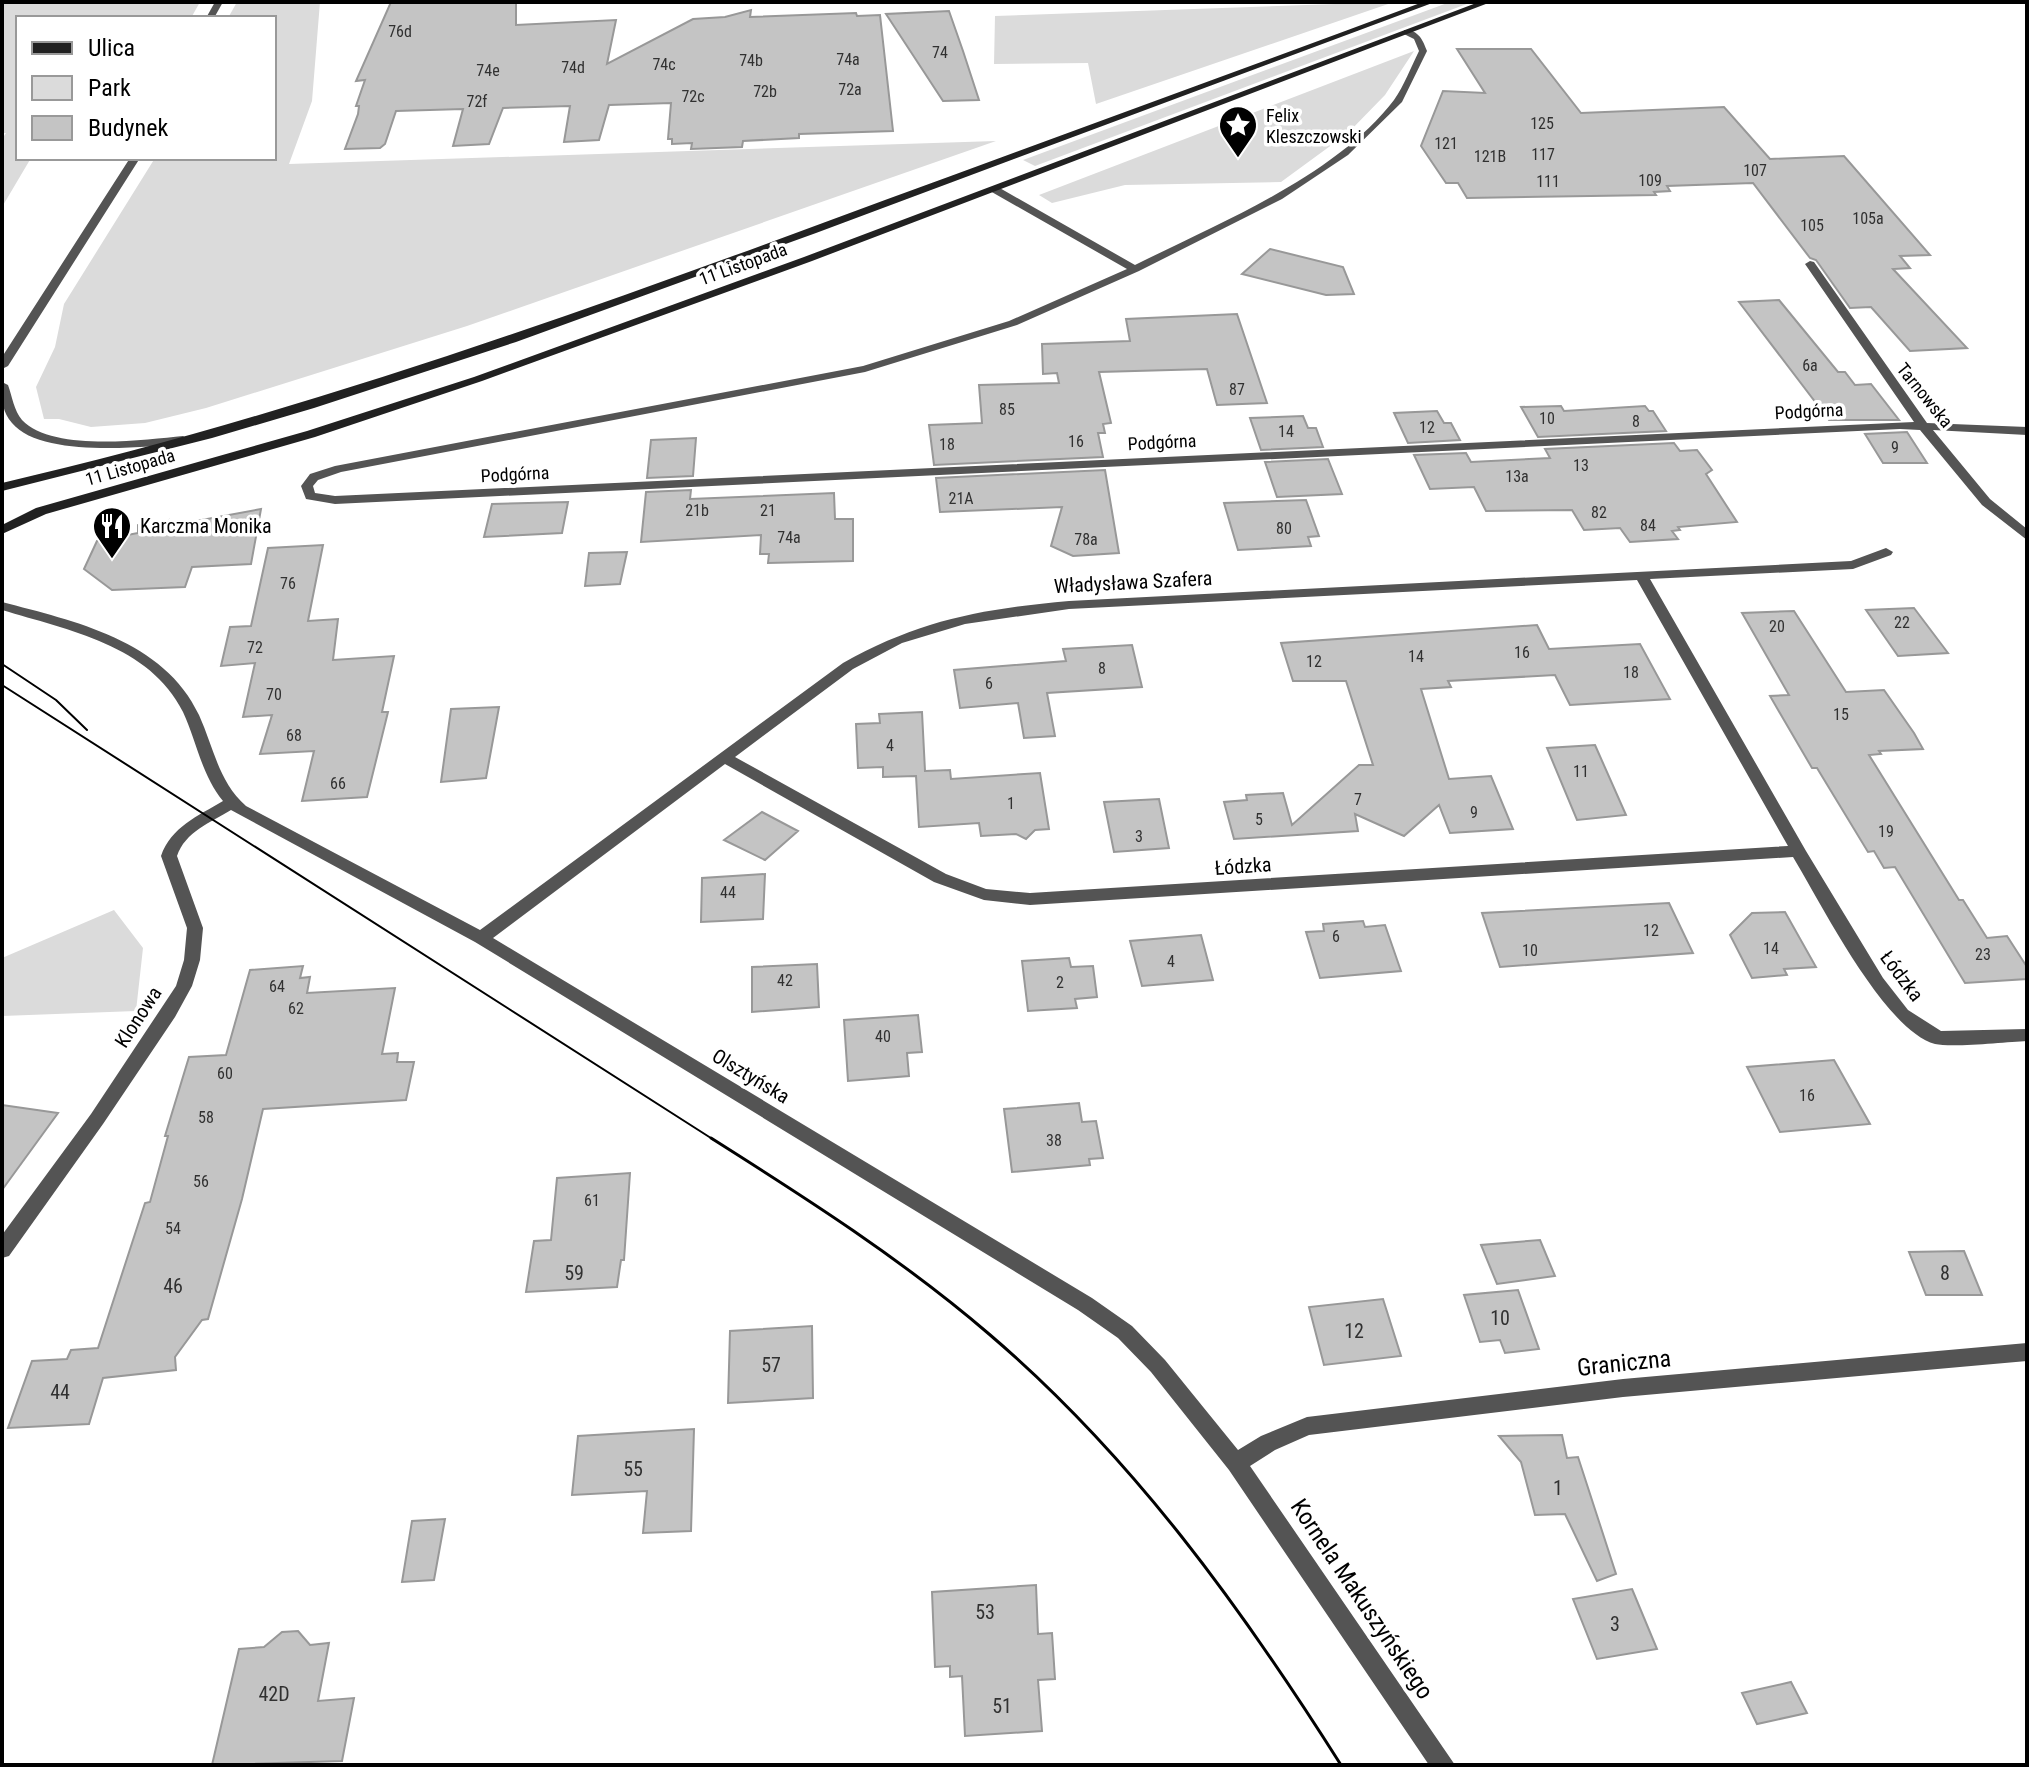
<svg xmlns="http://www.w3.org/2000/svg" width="2029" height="1767" viewBox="0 0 2029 1767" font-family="'Roboto Condensed',sans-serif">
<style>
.green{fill:#dbdbdb}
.building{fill:#c4c4c4;stroke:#989898;stroke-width:2}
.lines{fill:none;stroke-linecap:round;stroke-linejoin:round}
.street{fill:#545454;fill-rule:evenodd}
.secondary{fill:#212121;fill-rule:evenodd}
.tram-far1{stroke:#000;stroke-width:2}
.tram{stroke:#000;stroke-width:3}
.labels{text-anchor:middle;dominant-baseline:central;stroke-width:7;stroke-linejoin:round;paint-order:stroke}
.number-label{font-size:16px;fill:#313131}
.far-poi-label{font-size:18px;fill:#000;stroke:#fff;text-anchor:start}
.far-street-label{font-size:18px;fill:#000;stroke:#fff}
.poi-label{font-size:20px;fill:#000;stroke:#fff;text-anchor:start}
.street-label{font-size:20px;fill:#000;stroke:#fff}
.near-number-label{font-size:20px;fill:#313131}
.near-street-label{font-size:24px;fill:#000;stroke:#fff}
</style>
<rect width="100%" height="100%" fill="#fff"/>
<!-- green -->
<path class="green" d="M2 2H200L191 18H18V158H31L2 207V139L6 133H2Z
M237 2H320L312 101 289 164 996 141 467 326 206 408 145 423 91 427 59 419H44L36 387 55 347 64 304 155 158H274V18H228Z
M1394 2 1096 104 1088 63 994 64 995 16Z
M1450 2H1472L1035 166 1023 160Z
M1414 51 1385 95 1348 133 1281 182 1125 185 1052 203 1039 195Z
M114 910 143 948 136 1011 2 1016V958Z"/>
<!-- building -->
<path class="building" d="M391 2H516V25L616 20 607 64 693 19 725 17 751 10 750 17 856 13 857 16 880 15 893 131 799 134V138L743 141 742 147 691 149 692 143 672 144V139H668L671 103 609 105 599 140 564 142 570 106 503 108 489 144 453 146 463 109 396 111 385 144 380 148 345 149 358 114 359 106H356L365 80 356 81Z
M949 11 963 51 979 100 943 101 886 14Z
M1457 49H1531L1581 113 1724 107 1770 159 1844 156 1930 255 1900 256 1910 268 1893 269 1967 348 1910 351 1871 307 1850 308 1816 260 1810 258 1753 183 1667 186 1670 191 1654 192 1656 195 1467 198 1458 183H1446L1421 146 1443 91 1485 93Z
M1270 249 1343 267 1354 294 1326 295 1242 274Z
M1779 300 1838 372H1845L1855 385 1871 384 1899 420H1829L1739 302Z
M1237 314 1267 403 1217 405 1207 369 1099 372 1111 423 1103 424 1105 433H1098L1103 457 934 465 929 425 982 423 979 385 1059 383 1057 373 1043 374 1042 344 1130 341 1126 319Z
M1561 406 1564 411 1645 406 1649 411H1653L1666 431 1538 437 1521 407Z
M1437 411 1444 423H1451L1460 440 1408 443 1394 413Z
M1303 416 1308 428H1316L1323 447 1261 450 1250 418Z
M1907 432 1927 463H1883L1865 434Z
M696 438 693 476 647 478 651 440Z
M1674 443 1680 451 1697 450 1712 470 1706 474 1737 522 1678 527 1680 530 1672 531 1678 539 1630 542 1620 528 1584 530 1572 510 1486 511 1474 487 1430 489 1414 455 1466 453 1471 462 1550 458 1545 449Z
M1328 459 1342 494 1277 497 1265 462Z
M1105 470 1119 553 1073 556 1051 546 1062 507 940 512 936 478Z
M691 490 690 499 834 493 835 519H853V561L768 563 769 554H760L761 535 641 542 646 492Z
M1306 500 1319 536 1308 537 1311 546 1238 550 1224 503Z
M568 502 562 533 484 537 492 504Z
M261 509 251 564 192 567 185 587 112 590 84 569 97 541 138 533V525L169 520V526Z
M323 545 308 621 338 619 333 660 394 656 382 712H388L367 797 302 801 314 751 260 754 272 715 243 717 255 663 221 666 230 627 251 626 268 548Z
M627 552 620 584 585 586 589 553Z
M1914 608 1948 653 1898 656 1866 610Z
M1794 611 1846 692 1884 690 1914 733 1923 749 1879 751 1881 754 1869 755 1959 900H1963L1987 938 2007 936 2027 967V979L1965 983 1895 867 1884 868 1874 851 1868 852 1817 768H1812L1770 696 1789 695 1742 613Z
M1537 625 1549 649 1640 644 1670 699 1570 705 1555 675 1448 681 1451 687 1421 689 1449 779 1491 776 1513 829 1450 833 1439 805 1404 836 1355 814 1358 831 1234 839 1224 802 1247 800 1246 795 1283 793 1292 825 1359 765H1373L1346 681H1293L1281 643Z
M1132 645 1142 687 1047 693 1055 736 1024 738 1018 703 960 708 954 670 1066 661 1063 649Z
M499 707 486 778 441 782 451 709Z
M922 712 925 771 950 770 951 779 1040 773 1049 829 1035 830 1026 839 1016 834 981 836 979 823 919 827 916 776 883 777V767L858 768 856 724 880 723 879 714Z
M1595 745 1626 815 1577 820 1547 748Z
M1159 799 1169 848 1114 852 1104 802Z
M762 812 798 831 765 860 724 840Z
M765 874 763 919 701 922 702 878Z
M1669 903 1693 953 1500 967 1482 913Z
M1785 912 1816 967 1784 969 1787 975 1752 978 1730 935 1752 913Z
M1363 921 1365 927 1385 925 1401 971 1320 978 1306 932 1324 931 1323 924Z
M1201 935 1213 980 1142 986 1130 941Z
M1069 958 1071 967 1093 966 1097 997 1075 999 1077 1008 1028 1011 1022 961Z
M817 964 819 1007 752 1012V967Z
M303 966 300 978 310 977 307 993 395 988 382 1054 398 1053 397 1062H414L406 1100 263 1109 242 1199 208 1319 202 1320 175 1357 176 1370 103 1378 89 1424 8 1428 32 1361 67 1359 71 1350 98 1348 145 1203 150 1202 168 1136H165L189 1057 226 1055 250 970Z
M918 1015 922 1052 907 1053 909 1076 848 1081 844 1020Z
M1834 1060 1870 1124 1780 1132 1747 1067Z
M1079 1103 1082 1122 1096 1121 1103 1158 1089 1159 1090 1165 1012 1172 1004 1109Z
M2 1105 58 1113 2 1190Z
M630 1173 624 1260H621L617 1287 526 1292 534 1241 551 1240 557 1178Z
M1540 1240 1555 1276 1497 1284 1481 1245Z
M1964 1251 1982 1295H1926L1909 1252Z
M1518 1290 1539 1349 1505 1353 1500 1340 1480 1342 1464 1295Z
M1383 1299 1401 1356 1324 1365 1309 1307Z
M812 1326 813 1398 728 1403 730 1331Z
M694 1429 691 1531 643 1533 647 1491 572 1495 578 1436Z
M1562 1435 1567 1458 1578 1457 1616 1574 1597 1581 1565 1514 1535 1515 1521 1462 1499 1436Z
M445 1519 434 1580 402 1582 412 1521Z
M1036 1585 1038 1634 1052 1633 1055 1679 1038 1680 1042 1731 965 1736 962 1676 950 1677V1666L935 1667 932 1592Z
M1632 1589 1657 1649 1597 1659 1573 1599Z
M298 1631 310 1645 329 1643 318 1701 354 1698 342 1761 212 1765 239 1649 264 1647 282 1632Z
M1791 1682 1807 1713 1757 1724 1742 1693Z"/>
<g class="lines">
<!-- street -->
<path class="street" d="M215 2H223L214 18H206Z
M1404 30C1418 29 1423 40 1427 51L1402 102 1348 155 1282 199 1139 271 1017 325 865 372 341 472 318 480 313 486 315 493 335 496 1914 422 1805 264 1810 261 1814 262 1927 423 2027 427V435L1933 430 1990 499 2027 529V540L1982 505 1920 430 1900 429 335 504 306 499 301 486 310 474 335 466 863 366 1009 321 1127 269 990 191V187H998L1135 265C1219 223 1336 176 1394 100 1404 86 1411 67 1419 51L1414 39 1404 34Z
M130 158H140L8 366 2 369V357Z
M2 382 8 385C12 396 14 411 22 420 52 452 143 440 183 436L189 440 183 444C142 447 41 458 12 423 1 411 2 397 2 382Z
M1886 548 1893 552 1891 555 1853 569 1650 579 1806 851 1883 978 1908 1010 1941 1031 2027 1029V1041C2006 1042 1952 1048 1935 1044 1884 1030 1821 903 1793 857L1030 905 984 900 934 882 725 764 493 938 1092 1298 1132 1326 1165 1360 1238 1450 1261 1436 1307 1417 1623 1379 2027 1343V1361L1623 1397 1309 1435 1275 1450 1250 1466 1455 1765H1429L1229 1470 1151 1372 1118 1338 1078 1310 475 942 231 810C211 822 185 832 177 856L203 928 200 960 192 986 175 1017 103 1124 9 1256 2 1258V1235L91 1114 176 986 184 960 187 928 161 856C171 827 198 816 223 801 201 774 197 742 183 712 150 645 68 630 2 610V602C74 621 164 640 199 715 214 748 218 781 246 806L480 930 843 663C920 620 982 609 1069 601L1851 561ZM1637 580 1788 846 1030 893 986 889 946 874 735 757 853 669 902 643 965 624 1069 609Z"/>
<!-- secondary -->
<path class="secondary" d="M1423 2H1435L816 233 516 342 314 408 212 438 2 491V483C304 413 594 308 885 200 1064 134 1244 69 1423 2Z
M1479 2H1491L812 261 482 381 315 437 46 514 2 534V525L36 508 307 431 474 377 804 257Z"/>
<!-- tram-far1 -->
<path class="tram-far1" d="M2 664 56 700 87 730
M2 685 714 1140"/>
<!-- tram -->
<path class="tram" d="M711 1138C806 1198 903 1260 989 1334 1132 1456 1241 1607 1341 1765"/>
</g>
<!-- icons -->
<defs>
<g id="sight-pin" transform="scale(2)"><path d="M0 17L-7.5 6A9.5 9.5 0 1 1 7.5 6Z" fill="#000" stroke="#fff"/><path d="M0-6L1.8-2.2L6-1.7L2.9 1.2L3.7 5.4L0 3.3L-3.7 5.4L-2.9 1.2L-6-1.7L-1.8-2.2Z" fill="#fff"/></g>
<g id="restaurant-pin" transform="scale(2)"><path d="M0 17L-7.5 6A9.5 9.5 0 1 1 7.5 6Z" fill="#000" stroke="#fff"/><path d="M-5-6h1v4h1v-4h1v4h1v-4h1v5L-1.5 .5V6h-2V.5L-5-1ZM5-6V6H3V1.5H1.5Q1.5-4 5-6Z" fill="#fff"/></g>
</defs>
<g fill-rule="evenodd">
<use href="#sight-pin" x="1238" y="125"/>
<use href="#restaurant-pin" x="112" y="526"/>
</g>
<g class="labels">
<!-- number labels -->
<g class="number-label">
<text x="400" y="31">76d</text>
<text x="940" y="52">74</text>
<text x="848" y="59">74a</text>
<text x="751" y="60">74b</text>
<text x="664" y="64">74c</text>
<text x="573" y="67">74d</text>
<text x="488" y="70">74e</text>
<text x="850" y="89">72a</text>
<text x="765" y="91">72b</text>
<text x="693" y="96">72c</text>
<text x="477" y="101">72f</text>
<text x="1542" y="123">125</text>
<text x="1446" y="143">121</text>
<text x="1543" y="154">117</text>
<text x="1490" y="156">121B</text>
<text x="1755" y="170">107</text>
<text x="1650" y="180">109</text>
<text x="1548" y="181">111</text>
<text x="1868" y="218">105a</text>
<text x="1812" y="225">105</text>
<text x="1810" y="365">6a</text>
<text x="1237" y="389">87</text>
<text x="1007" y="409">85</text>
<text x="1547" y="418">10</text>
<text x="1636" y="421">8</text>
<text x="1427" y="427">12</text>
<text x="1286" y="431">14</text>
<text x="1076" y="441">16</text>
<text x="947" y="444">18</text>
<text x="1895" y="447">9</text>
<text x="1581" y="465">13</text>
<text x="1517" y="476">13a</text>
<text x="961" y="498">21A</text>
<text x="697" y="510">21b</text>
<text x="768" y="510">21</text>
<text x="1599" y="512">82</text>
<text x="1648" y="525">84</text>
<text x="1284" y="528">80</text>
<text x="789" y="537">74a</text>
<text x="1086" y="539">78a</text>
<text x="288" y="583">76</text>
<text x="1902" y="622">22</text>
<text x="1777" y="626">20</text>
<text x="255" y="647">72</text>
<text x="1522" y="652">16</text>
<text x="1416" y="656">14</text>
<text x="1314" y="661">12</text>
<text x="1102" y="668">8</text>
<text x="1631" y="672">18</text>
<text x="989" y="683">6</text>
<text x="274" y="694">70</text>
<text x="1841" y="714">15</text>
<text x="294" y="735">68</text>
<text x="890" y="745">4</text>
<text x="1581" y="771">11</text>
<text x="338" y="783">66</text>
<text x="1358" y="799">7</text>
<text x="1011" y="803">1</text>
<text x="1474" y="812">9</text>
<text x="1259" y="819">5</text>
<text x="1886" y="831">19</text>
<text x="1139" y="836">3</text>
<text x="728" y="892">44</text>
<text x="1651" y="930">12</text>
<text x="1336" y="936">6</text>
<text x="1771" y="948">14</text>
<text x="1530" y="950">10</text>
<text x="1983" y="954">23</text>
<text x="1171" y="961">4</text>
<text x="785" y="980">42</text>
<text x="1060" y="982">2</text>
<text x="277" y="986">64</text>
<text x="296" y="1008">62</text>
<text x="883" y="1036">40</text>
<text x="225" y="1073">60</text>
<text x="1807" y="1095">16</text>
<text x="206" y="1117">58</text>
<text x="1054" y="1140">38</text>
<text x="201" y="1181">56</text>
<text x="592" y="1200">61</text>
<text x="173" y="1228">54</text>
</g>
<!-- far-poi labels -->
<g class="far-poi-label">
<text x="1266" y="115">Felix<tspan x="1266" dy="21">Kleszczowski</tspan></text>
</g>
<!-- far-street labels -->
<g class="far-street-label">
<text transform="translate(743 264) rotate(-20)">11 Listopada</text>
<text transform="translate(1925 395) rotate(51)">Tarnowska</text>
<text transform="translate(1809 411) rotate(-3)">Podgórna</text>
<text transform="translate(1162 442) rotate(-3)">Podgórna</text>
<text transform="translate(130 467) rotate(-16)">11 Listopada</text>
<text transform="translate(515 474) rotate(-3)">Podgórna</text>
</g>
<!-- poi labels -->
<g class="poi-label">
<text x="140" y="526">Karczma Monika</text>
</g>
<!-- street labels -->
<g class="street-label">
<text transform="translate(1133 582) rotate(-3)">Władysława Szafera</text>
<text transform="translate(1243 866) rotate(-4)">Łódzka</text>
<text transform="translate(1902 976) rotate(53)">Łódzka</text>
<text transform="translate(138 1017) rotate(-57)">Klonowa</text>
<text transform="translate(751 1076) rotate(31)">Olsztyńska</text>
</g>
<!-- near-number labels -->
<g class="near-number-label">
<text x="574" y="1273">59</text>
<text x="1945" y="1273">8</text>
<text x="173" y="1286">46</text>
<text x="1500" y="1318">10</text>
<text x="1354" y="1331">12</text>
<text x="771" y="1365">57</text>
<text x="60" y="1392">44</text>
<text x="633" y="1469">55</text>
<text x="1558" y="1488">1</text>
<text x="985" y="1612">53</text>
<text x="1615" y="1624">3</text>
<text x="274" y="1694">42D</text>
<text x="1002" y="1706">51</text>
</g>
<!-- near-street labels -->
<g class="near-street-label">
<text transform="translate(1624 1363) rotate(-6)">Graniczna</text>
<text transform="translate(1362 1599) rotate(56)">Kornela Makuszyńskiego</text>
</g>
</g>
<!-- border -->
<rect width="2029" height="1767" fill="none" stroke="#000000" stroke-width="8"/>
<!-- legend -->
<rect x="16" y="16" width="260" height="144" fill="#ffffff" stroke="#999999" stroke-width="2"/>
<rect x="32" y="42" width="40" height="12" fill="#212121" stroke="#999999" stroke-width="2"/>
<text x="88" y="56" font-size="24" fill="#000000">Ulica</text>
<rect x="32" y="76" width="40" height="24" fill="#dbdbdb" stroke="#999999" stroke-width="2"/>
<text x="88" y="96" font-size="24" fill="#000000">Park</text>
<rect x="32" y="116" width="40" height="24" fill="#c4c4c4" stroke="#999999" stroke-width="2"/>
<text x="88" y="136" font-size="24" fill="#000000">Budynek</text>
</svg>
